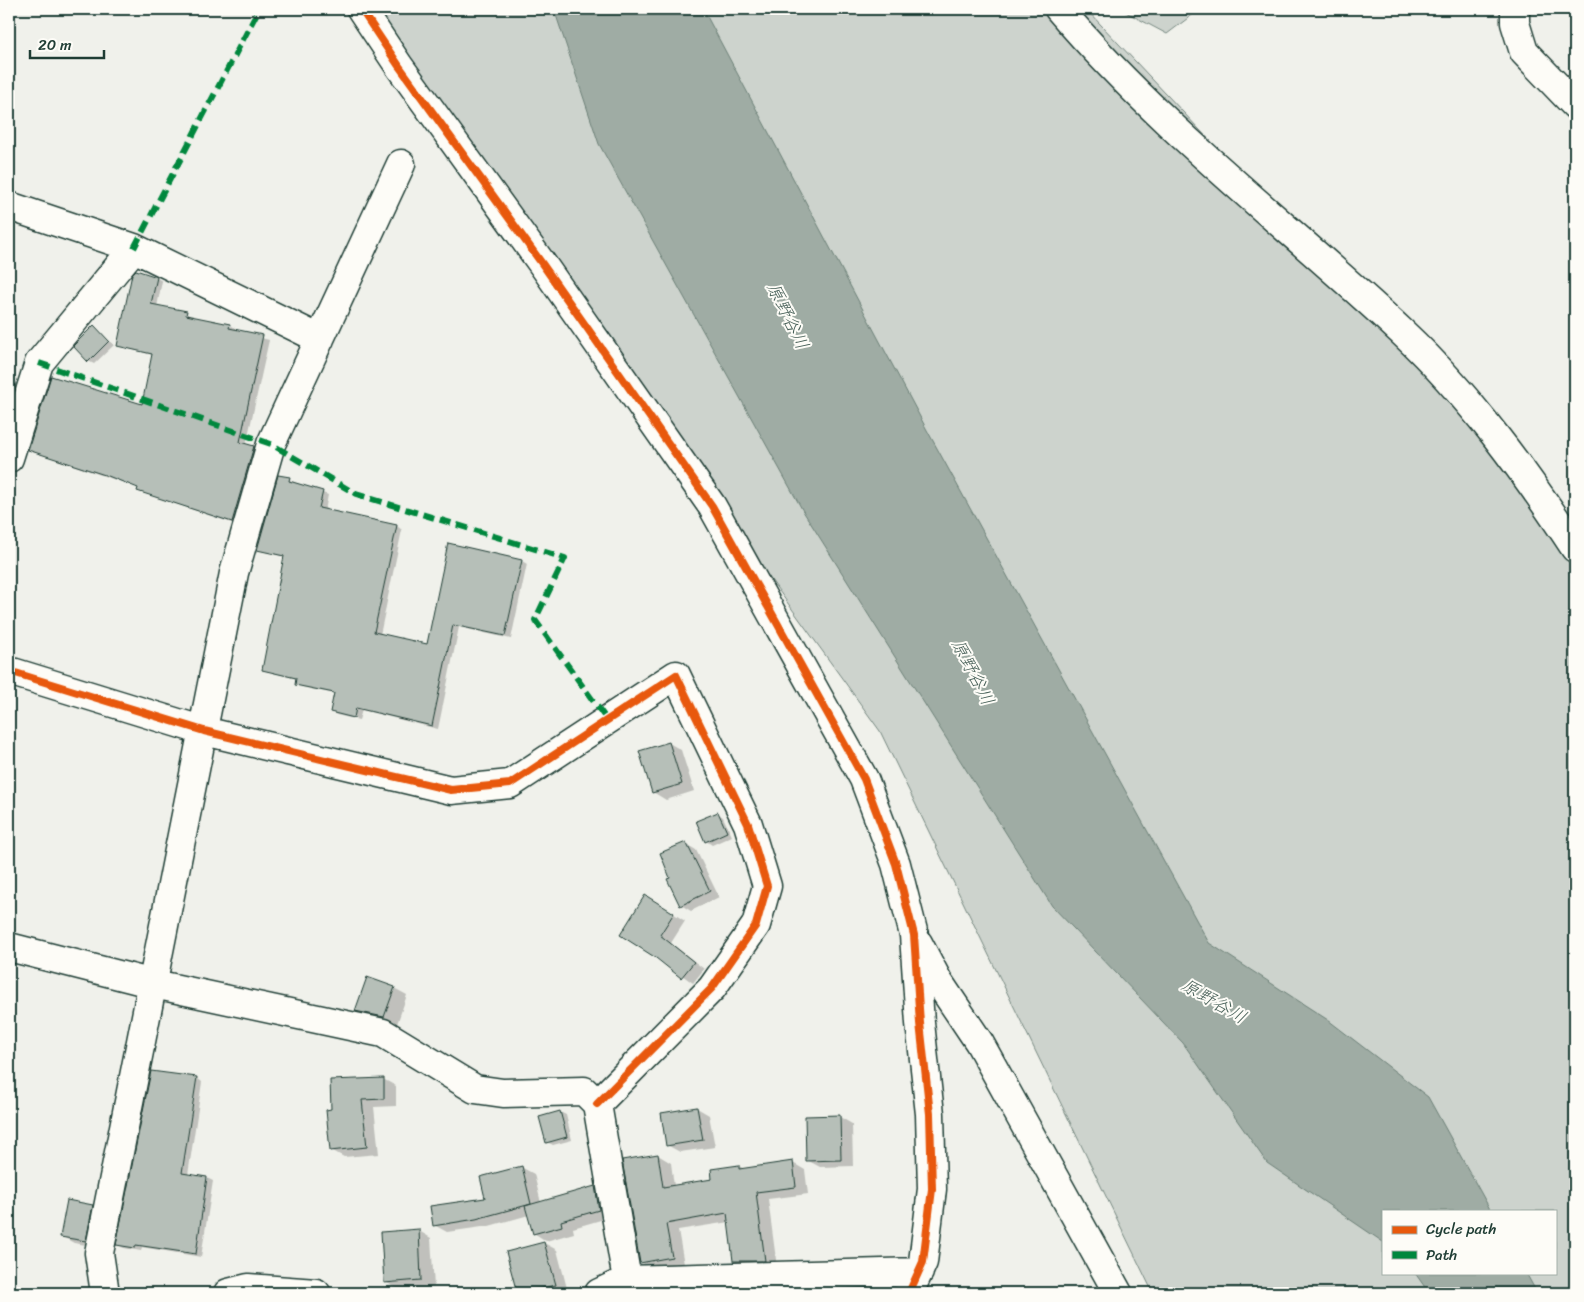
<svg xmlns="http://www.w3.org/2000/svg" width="1584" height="1302" viewBox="0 0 1584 1302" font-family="Sriracha,'Klee One',sans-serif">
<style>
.green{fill:#cdd3cd;stroke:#768880;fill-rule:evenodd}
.water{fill:#9faca4;stroke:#6c8077}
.shadow{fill:#0003}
.building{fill:#b6bfb8;stroke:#1f3d34}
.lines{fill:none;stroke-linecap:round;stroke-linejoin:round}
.minor-casing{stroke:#1f3d34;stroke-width:31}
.minor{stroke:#fdfcf7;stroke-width:28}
.quiet{stroke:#00873e;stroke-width:6;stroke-dasharray:12 6;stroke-linecap:butt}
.cycleway-casing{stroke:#fdfcf7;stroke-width:11}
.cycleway{stroke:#e8590c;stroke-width:8}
.labels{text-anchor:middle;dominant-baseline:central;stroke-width:4;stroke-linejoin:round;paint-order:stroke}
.water-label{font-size:18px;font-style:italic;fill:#455e56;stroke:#fdfcf7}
</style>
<rect width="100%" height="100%" fill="#f0f1eb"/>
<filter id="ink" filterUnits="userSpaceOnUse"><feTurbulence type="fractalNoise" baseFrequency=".02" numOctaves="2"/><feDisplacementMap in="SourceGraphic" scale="10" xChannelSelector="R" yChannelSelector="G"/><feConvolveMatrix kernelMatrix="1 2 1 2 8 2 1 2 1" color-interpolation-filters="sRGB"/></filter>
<g filter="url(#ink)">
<!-- green -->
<path class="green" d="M371 9H1086L1327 265 1463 396 1575 548V1293H1153L880 731 381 39ZM1383 1211H1555V1273H1383Z
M1120 9H1200L1167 34Z"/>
<!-- water -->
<path class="water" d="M554 9H703L927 430 1209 943 1328 1020 1428 1097 1491 1211H1383V1242L1267 1163 1183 1043 1052 906 803 511 599 144Z
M1415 1273H1526L1537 1293H1429Z"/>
<!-- shadow -->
<path class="shadow" d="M157 278 162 281 157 307 186 313 192 317 229 325 235 328V331L269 340 246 445 259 451 238 525 144 493 139 488 29 450 142 406 153 355 118 346Z
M94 327 114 345 94 364 88 361Z
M279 476 328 495 325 511 397 526 402 530 380 635 428 645 522 561 527 564 511 639 459 627 438 729 362 710 359 720 337 715 331 712 335 694 302 687 296 684 297 679 263 670 285 557 258 550Z
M669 743 681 750 694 791 666 800 653 792Z
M717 813 723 817 732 836 712 845 706 841Z
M686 844 696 850 719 897 691 911 681 905 672 878Z
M657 903 685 921 671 943 704 969 693 983 657 957Z
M394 988 407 995 397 1024 369 1018 356 1010Z
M197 1078 202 1082 188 1175 207 1178 213 1181 201 1257 142 1247 141 1251 124 1248 118 1245Z
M383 1079 396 1086V1106L374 1107 379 1154 344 1157 331 1150 332 1110Z
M697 1108 709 1115 715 1147 680 1152 667 1145Z
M560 1112 566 1115 572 1140 553 1145 547 1142Z
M840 1117 852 1124 853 1166 820 1167 807 1160Z
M658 1155 671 1163 674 1186 713 1180 739 1166 744 1169 793 1163 805 1170 808 1194 768 1199 777 1267 747 1268 734 1261 729 1222 678 1230 684 1264 654 1269 641 1262Z
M521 1167 534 1174 541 1203 595 1188 607 1195 611 1217 573 1228 574 1233 546 1241 534 1233 529 1215 489 1226 447 1232 434 1225 487 1199Z
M92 1206 105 1213 98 1247 74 1243 61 1236Z
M419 1231 431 1238 434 1287 398 1289 385 1282Z
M544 1243 557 1250 568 1292 518 1293 507 1253Z
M85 1287 95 1293H48Z"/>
<!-- building -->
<path class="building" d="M136 270 157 277 151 304 187 311 186 315 230 324 229 328 263 335 240 442 254 446 232 522 137 491 138 488 108 476 28 450 51 376 142 404 152 354 117 346 132 274Z
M94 325 109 341 88 362 73 346Z
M278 475 290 477 289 481 323 491 319 508 397 525 374 632 427 644 448 543 522 560 505 636 453 625 432 726 356 708 354 718 330 712 334 693 295 685 296 678 262 670 284 556 257 550Z
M669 742 682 784 652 793 639 751Z
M718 812 727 832 705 842 696 821Z
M686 842 710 891 680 906 667 879 670 878 660 853Z
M645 895 674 913 660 935 694 962 681 978 656 958 620 935Z
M367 977 395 987 384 1017 355 1011Z
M151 1071 197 1077 182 1173 207 1177 196 1254 136 1245 135 1248 116 1245Z
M384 1078V1099L362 1100 367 1147 330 1151 326 1110 331 1109 330 1080Z
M697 1107 703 1140 666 1146 661 1113Z
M560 1111 567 1137 546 1143 539 1117Z
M840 1115 841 1160 806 1161 805 1116Z
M658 1154 663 1187 712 1179 711 1169 739 1165V1169L793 1161 796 1187 756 1192 765 1261H733L727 1213 666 1224 672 1257 640 1263 622 1160Z
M522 1166 531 1204 476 1219 433 1226 430 1206 485 1198 480 1177Z
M595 1186 599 1210 561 1221 562 1226 533 1234 525 1206Z
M67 1200 93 1205 86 1241 60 1237Z
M419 1229 421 1280 384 1283 381 1232Z
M544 1242 556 1285 517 1293 506 1252Z"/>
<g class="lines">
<!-- minor casing -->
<g class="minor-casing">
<path id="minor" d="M361 9 399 66 543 265 712 506 864 779 896 864 914 935 920 1023 930 1114 932 1189 923 1262 909 1293
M1059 9C1161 129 1288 225 1403 333 1469 395 1525 472 1575 548
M1515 9V23L1524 52 1575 105
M9 206 134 248 320 339
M9 458 39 363 134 248
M9 671 204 731 451 790 510 784 676 675 748 824 767 886 756 925 712 988 597 1104
M918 943 938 981 979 1042 1118 1293
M9 947 154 984 383 1033 475 1089 503 1093 584 1091 597 1104 627 1280
M105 1293 99 1253 234 573 271 444 401 164
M228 1293 248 1288 316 1293
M599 1293 627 1280 919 1272"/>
</g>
<!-- minor -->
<use href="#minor" class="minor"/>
<!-- quiet -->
<path class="quiet" d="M134 248 259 9
M39 363 271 444 356 494 565 558 535 620 607 720"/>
<!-- cycleway casing -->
<g class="cycleway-casing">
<path id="cycleway" d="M361 9 399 66 543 265 712 506 864 779 896 864 914 935 920 1023 930 1114 932 1189 923 1262 909 1293
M9 671 204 731 451 790 510 784 676 675 748 824 767 886 756 925 712 988 597 1104"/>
</g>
<!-- cycleway -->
<use href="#cycleway" class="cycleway"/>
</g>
</g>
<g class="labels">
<!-- water labels -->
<g class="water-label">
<text transform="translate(788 316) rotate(64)">原野谷川</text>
<text transform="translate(973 672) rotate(63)">原野谷川</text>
<text transform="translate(1214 1001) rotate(30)">原野谷川</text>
</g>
</g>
<!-- margin -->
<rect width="1584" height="1302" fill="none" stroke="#fdfcf7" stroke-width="30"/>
<rect x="15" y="15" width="1554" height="1272" fill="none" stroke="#1f3d34" stroke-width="2" filter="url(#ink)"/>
<!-- legend -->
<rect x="1382" y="1210" width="175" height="65" fill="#fdfcf7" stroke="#a4b0a9"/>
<rect x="1392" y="1226" width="25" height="8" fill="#e8590c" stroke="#a4b0a9"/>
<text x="1426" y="1234" font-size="15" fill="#1f3d34">Cycle path</text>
<rect x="1392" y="1251" width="25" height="8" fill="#00873e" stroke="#a4b0a9"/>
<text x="1426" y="1260" font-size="15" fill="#1f3d34">Path</text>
<!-- scale -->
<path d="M30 50v8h74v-8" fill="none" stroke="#1f3d34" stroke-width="2.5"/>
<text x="38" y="50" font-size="15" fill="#1f3d34" stroke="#fdfcf7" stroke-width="4" paint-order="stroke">20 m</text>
</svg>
